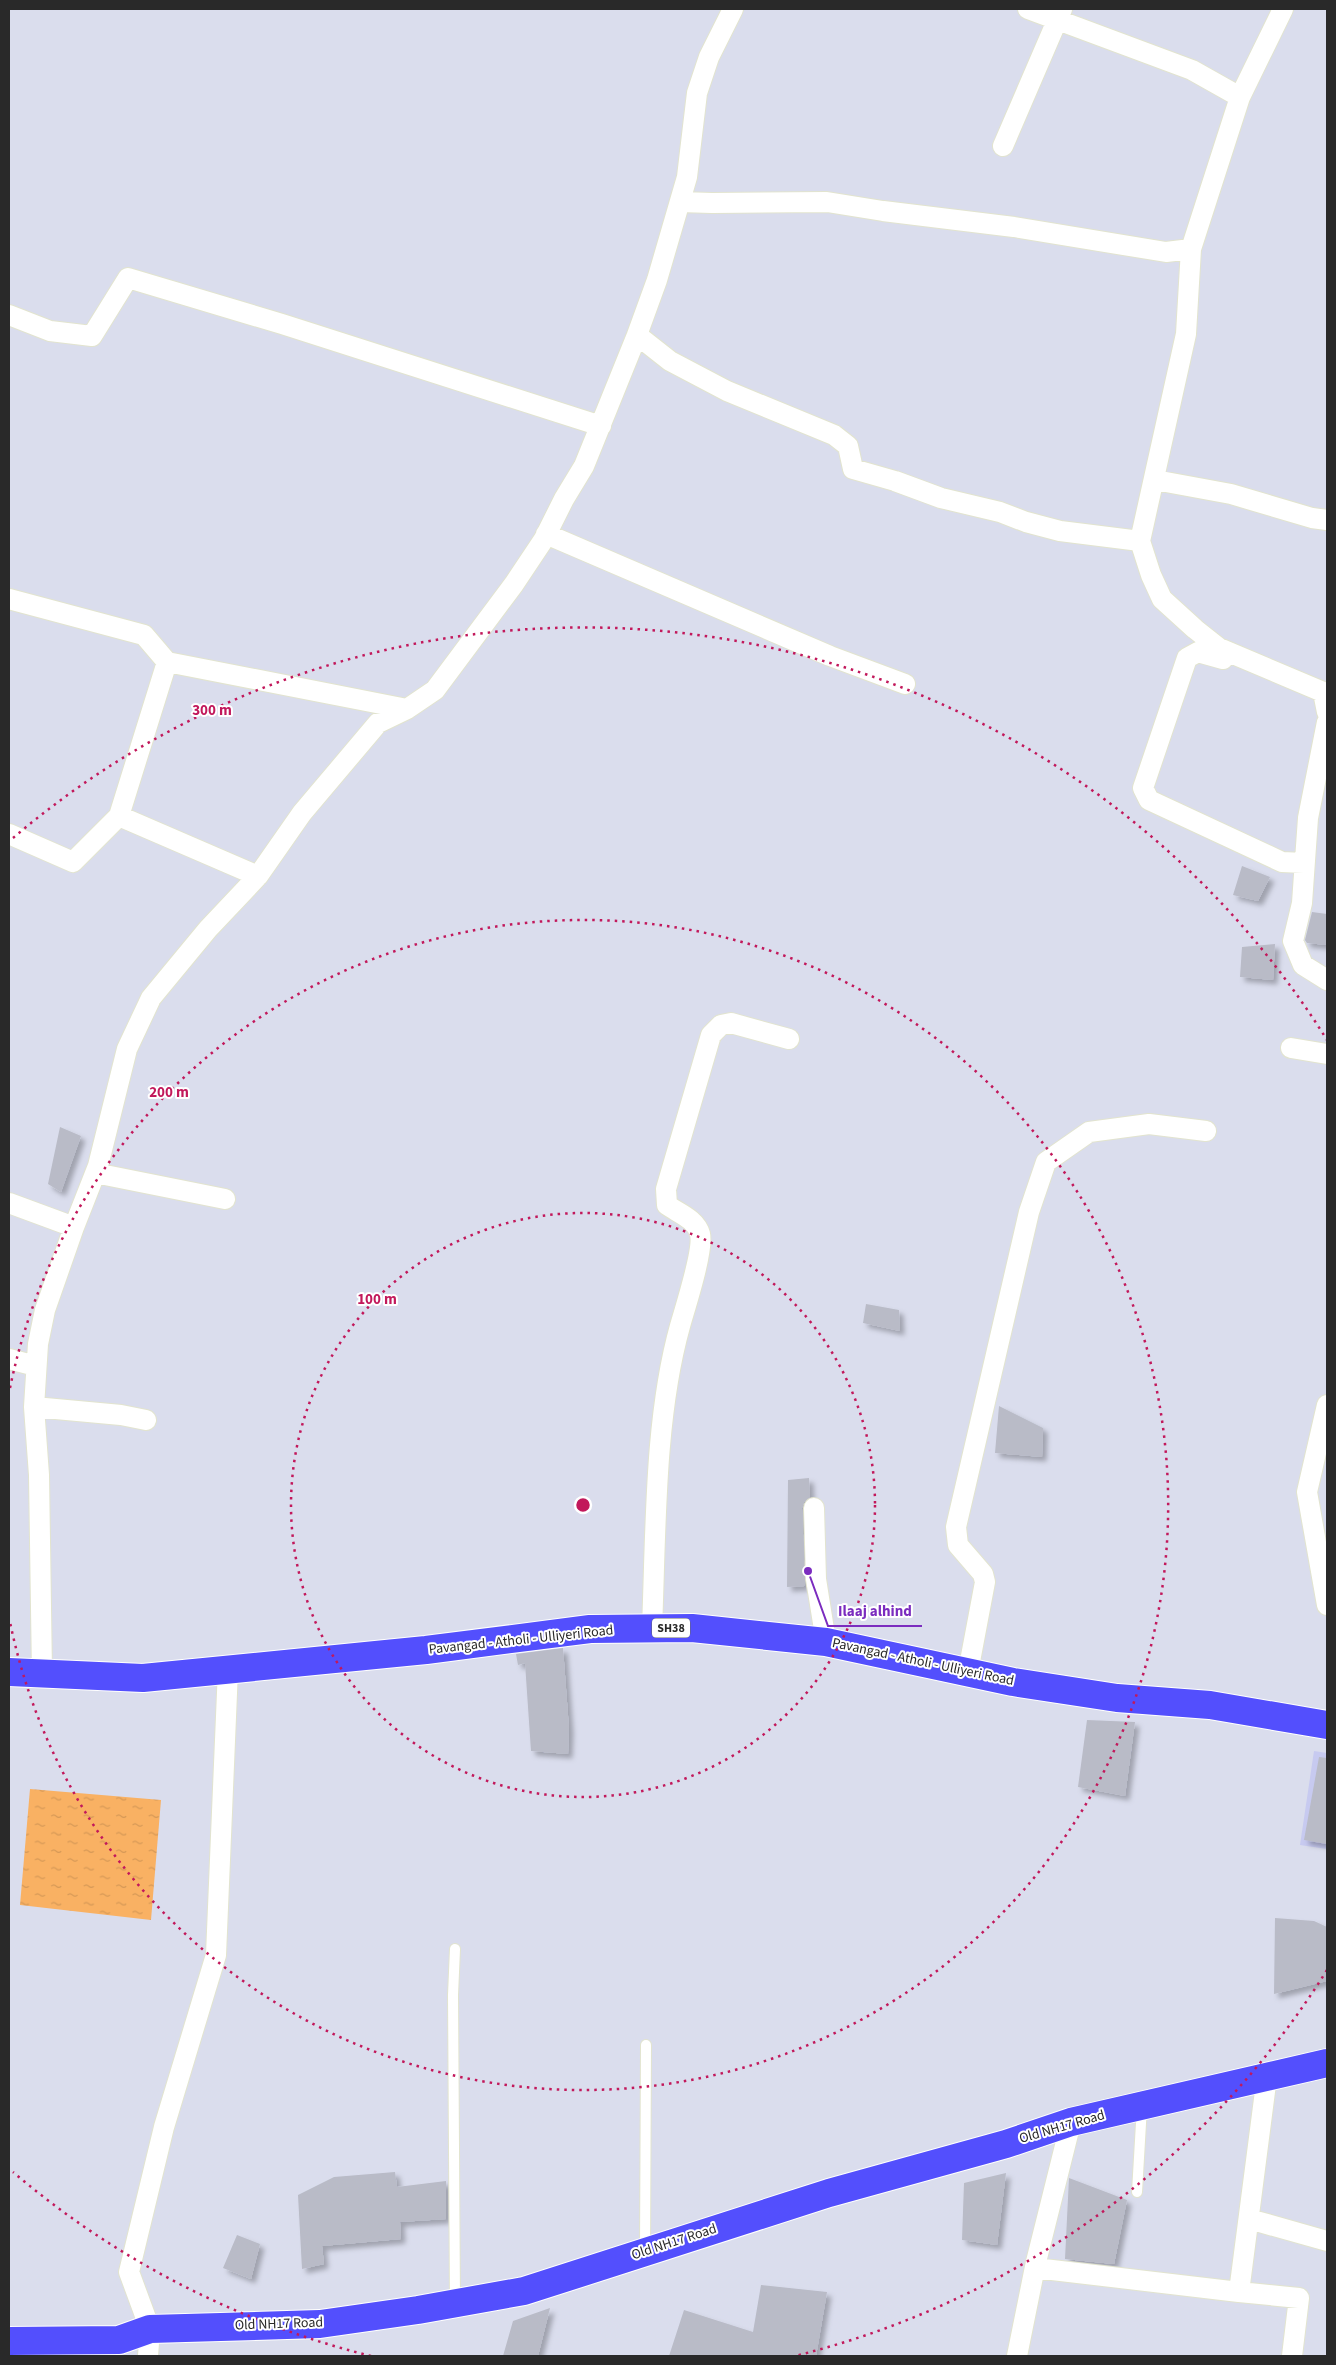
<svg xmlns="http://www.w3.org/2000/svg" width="1336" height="2365" viewBox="0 0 1336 2365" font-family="'Source Sans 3',sans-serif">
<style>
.education{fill:#c7caf0}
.water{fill:url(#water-ripples)}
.building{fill:#b9bbc7;filter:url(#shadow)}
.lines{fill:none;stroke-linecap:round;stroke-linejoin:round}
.lane-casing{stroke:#e2e4cf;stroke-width:12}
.street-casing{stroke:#e2e4cf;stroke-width:22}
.primary-casing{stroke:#fff;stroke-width:30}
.lane{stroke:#fff;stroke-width:10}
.street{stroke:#fff;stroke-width:20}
.primary{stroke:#534ffd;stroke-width:28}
.ring{fill:none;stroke:#c2185b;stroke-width:2.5;stroke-dasharray:2.5 5}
.labels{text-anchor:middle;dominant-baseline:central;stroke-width:4;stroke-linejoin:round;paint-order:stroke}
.shield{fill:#fff;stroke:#696969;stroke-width:1}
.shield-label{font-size:12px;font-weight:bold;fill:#292929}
.street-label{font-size:14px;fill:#292929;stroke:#fff}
.centre{fill:#c2185b;stroke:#fff;stroke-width:2.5}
.ring-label{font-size:15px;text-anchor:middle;font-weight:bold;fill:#c2185b;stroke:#fff;stroke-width:4;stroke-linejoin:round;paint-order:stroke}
.leader{fill:none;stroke:#7b2cbf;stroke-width:2}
.callout-dot{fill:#7b2cbf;stroke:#fff;stroke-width:2}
.callout-label{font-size:15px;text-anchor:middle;font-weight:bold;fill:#7b2cbf;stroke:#fff;stroke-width:4;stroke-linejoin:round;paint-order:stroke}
</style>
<defs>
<pattern id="water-ripples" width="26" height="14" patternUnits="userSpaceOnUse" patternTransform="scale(1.25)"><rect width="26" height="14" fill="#f9b163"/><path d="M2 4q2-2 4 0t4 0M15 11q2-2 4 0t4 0" fill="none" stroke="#d59856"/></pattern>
<filter id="shadow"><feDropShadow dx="4.5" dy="4.5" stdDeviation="2.5" flood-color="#0004"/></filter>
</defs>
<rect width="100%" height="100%" fill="#dadded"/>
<!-- education -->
<path class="education" d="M1314 1751 1327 1753V1849L1300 1845Z"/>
<!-- water -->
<path class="water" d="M30 1789 161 1800 151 1920 20 1905Z"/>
<!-- building -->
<path class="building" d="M1242 866 1270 877 1258 901 1233 895Z
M1312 912 1327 914V945L1307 943 1305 940Z
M1275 944 1273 980 1240 977 1242 947Z
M60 1127 81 1136 61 1192 48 1184Z
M866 1304 899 1310 900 1331 863 1323Z
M999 1406 1043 1428 1042 1457 995 1453Z
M809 1478 810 1497 804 1502 802 1508 805 1586 787 1587 788 1480Z
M563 1648 569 1729 568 1754 531 1751 525 1663 518 1665 516 1654Z
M1087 1720 1135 1722 1125 1796 1078 1787Z
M1319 1757 1327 1758V1844L1304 1840Z
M1275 1918 1314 1921 1327 1927V1981L1274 1994Z
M395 2172 397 2187 446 2181V2219L400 2222 401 2239 322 2246 324 2264 302 2269 298 2195 334 2177Z
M1006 2173 997 2245 962 2240 964 2183Z
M1069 2178 1127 2200 1114 2264 1065 2259Z
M237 2235 260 2244 251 2279 223 2268Z
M761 2285 827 2292 816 2356H669L684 2310 753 2332Z
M550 2308 538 2356H503L513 2321Z"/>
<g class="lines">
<!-- lane casing -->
<g class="lane-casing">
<path id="lane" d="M1137 2192 1142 2106
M645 2250 646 2045
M455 2302 453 1995 455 1949"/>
</g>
<!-- street casing -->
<g class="street-casing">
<path id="street" d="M1240 97 1283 9
M1003 146 1062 9
M680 202 712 203 827 202 883 211 1014 227 1166 252 1191 249 1240 97 1192 70 1028 9
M9 315 50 331 92 336 128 278 282 324 601 426
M637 335 670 361 727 391 834 435 848 446 853 469 895 481 941 498 1000 512 1026 522 1060 531 1140 541 1151 575 1162 599 1195 629 1219 648 1323 692 1327 712
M1155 480 1231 494 1312 518 1327 520
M546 534 830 656 905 684
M1140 541 1186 334 1191 249
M9 599 144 635 167 662 119 816 73 862 9 834
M1226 655 1223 659 1198 652 1187 658 1143 788 1149 800 1282 862 1304 863
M167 662 407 709
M1327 722 1308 818 1302 903 1293 941 1303 965 1327 980
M119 816 258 876
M1291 1048 1327 1054
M95 1173 225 1199
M9 1203 74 1227
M9 1359 36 1366
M1327 1405 1307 1492 1327 1605
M34 1407 121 1415 146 1420
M814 1508 816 1579 826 1642
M652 1628C656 1532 654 1419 680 1326 685 1308 704 1250 700 1234 696 1219 678 1213 667 1205L666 1189 711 1035 721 1025 731 1023 789 1039
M968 1672 985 1582 983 1574 958 1545 956 1527 1029 1212 1046 1162 1089 1132 1149 1124 1206 1131
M42 1673 39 1475 34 1407 38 1344 45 1310 74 1227 98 1166 127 1049 151 998 208 929 258 876 302 813 378 723 407 709 435 690 514 584 544 539 564 499 584 466 637 335 657 280 687 177 697 93 709 57 733 9
M1267 2076 1239 2292 1299 2298 1292 2356
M1249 2219 1327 2241
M1035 2268 1239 2292
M148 2356 150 2329 129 2272 164 2127 216 1955 228 1669
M1017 2356 1036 2262 1071 2122"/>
</g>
<!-- primary casing -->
<g class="primary-casing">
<path id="primary" d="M9 1672 143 1678 426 1650 590 1629 692 1628 826 1642 1013 1682 1117 1698 1210 1705 1327 1725
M9 2341 119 2340 150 2329 320 2324 418 2310 524 2291 829 2193 1006 2144 1071 2122 1327 2063"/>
</g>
<!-- lane -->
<use href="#lane" class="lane"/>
<!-- street -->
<use href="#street" class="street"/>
<!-- primary -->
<use href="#primary" class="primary"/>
</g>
<!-- distance rings -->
<g class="ring">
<circle cx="583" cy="1505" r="292"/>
<path d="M10 1388A585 585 0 1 1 10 1622"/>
<path d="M1327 1970A877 877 0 0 1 795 2356M371 2356A877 877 0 0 1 13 2172M13 838A877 877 0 0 1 1327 1040"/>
</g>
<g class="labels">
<!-- shield labels -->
<rect class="shield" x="652" y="1618.5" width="38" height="19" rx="4"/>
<g class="shield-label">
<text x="671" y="1628">SH38</text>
</g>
<!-- street labels -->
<g class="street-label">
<text transform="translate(521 1640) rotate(-6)">Pavangad - Atholi - Ulliyeri Road</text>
<text transform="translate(923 1662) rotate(12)">Pavangad - Atholi - Ulliyeri Road</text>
<text transform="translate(1062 2127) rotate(-16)">Old NH17 Road</text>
<text transform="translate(674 2242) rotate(-18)">Old NH17 Road</text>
<text transform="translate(279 2324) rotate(-2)">Old NH17 Road</text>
</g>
</g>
<circle cx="583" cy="1505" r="8" class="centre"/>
<g class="ring-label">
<text x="212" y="715">300 m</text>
<text x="169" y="1097">200 m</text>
<text x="377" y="1304">100 m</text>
</g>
<!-- callouts -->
<path class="leader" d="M808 1571L828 1626H922"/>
<circle class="callout-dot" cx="808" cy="1571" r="5"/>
<g class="callout-label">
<text x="875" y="1616">Ilaaj alhind</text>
</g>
<!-- border -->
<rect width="1336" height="2365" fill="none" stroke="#292929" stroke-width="20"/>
</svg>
